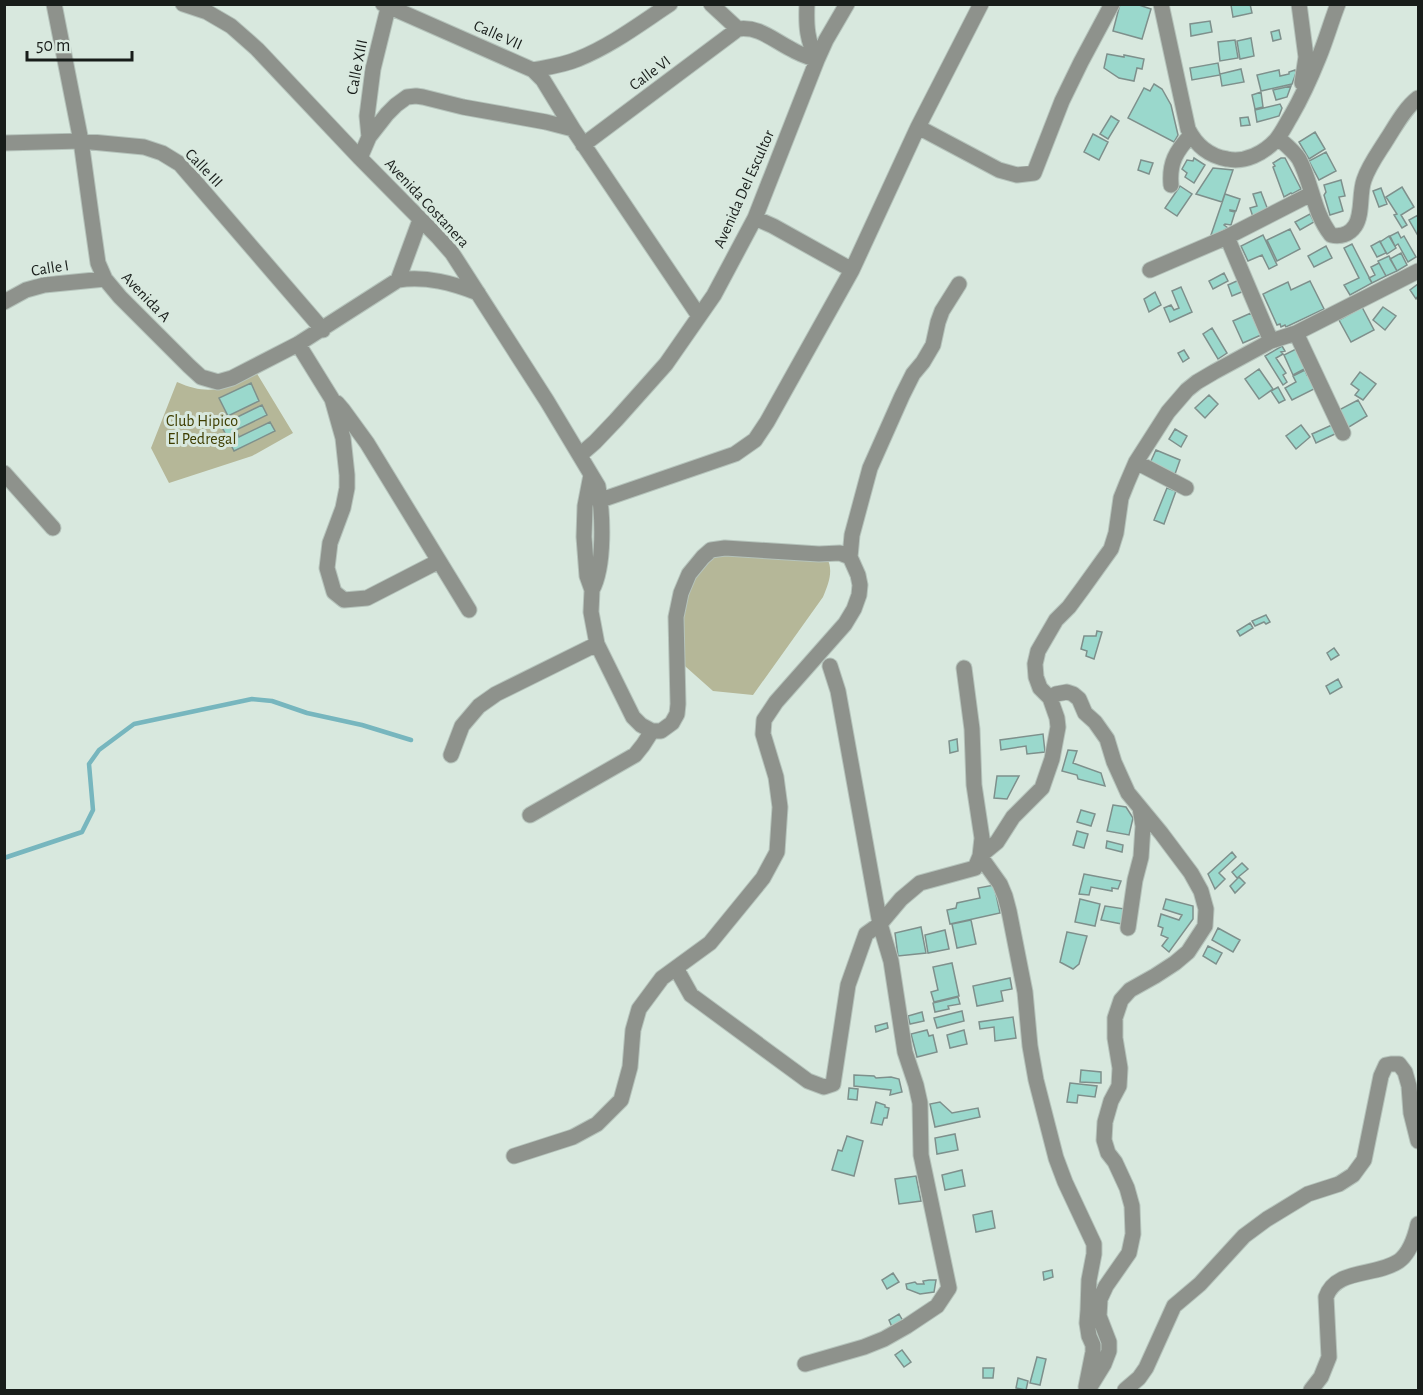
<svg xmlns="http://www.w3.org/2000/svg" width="1423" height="1395" viewBox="0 0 1423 1395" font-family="'Alegreya Sans',sans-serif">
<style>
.green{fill:#b5b798}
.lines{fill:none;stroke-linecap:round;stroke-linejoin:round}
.stream{stroke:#77b6be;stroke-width:4.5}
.building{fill:#9ad8cc;stroke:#7e908c;stroke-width:1.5}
.minor-casing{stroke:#b5c3bb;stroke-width:17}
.minor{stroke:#8e928c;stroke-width:15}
.labels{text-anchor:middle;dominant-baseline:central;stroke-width:6;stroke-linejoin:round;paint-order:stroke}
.street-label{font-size:16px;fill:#181d1a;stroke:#d8e8de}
.park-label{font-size:16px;fill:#3e3d00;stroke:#d8e8de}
</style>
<rect width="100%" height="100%" fill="#d8e8de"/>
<!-- green -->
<path class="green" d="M256 372 293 433 252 456 169 483 151 448 177 382C208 396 227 390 256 372Z
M707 547 827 558C834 571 828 585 823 597L753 695 713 691 677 659 676 617Z"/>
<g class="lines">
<!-- stream -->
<path class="stream" d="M4 858 82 832 93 810 89 764 99 750 134 724 252 699 272 701 307 713 362 725 411 740"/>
</g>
<!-- building -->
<path class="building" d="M1120 4H1136L1151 9 1142 39 1113 31Z
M1250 4 1252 13 1233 17 1231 5Z
M1210 21 1212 32 1191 36 1190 24Z
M1279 30 1281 39 1273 41 1271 32Z
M1251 38 1254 56 1240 59 1237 41Z
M1235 40 1238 58 1220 61 1218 42Z
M1107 54 1124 57V55L1144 59 1142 69 1137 68 1134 81 1119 78 1104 68Z
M1218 63 1220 75 1192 80 1190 68Z
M1241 69 1244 82 1222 86 1220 74Z
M1279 70 1280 76 1289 74V72L1295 70 1296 73 1292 84 1261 91 1257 75Z
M1154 84 1162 89 1171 105 1178 135 1174 142 1128 118 1144 88 1150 91Z
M1291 86 1287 97 1276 100 1273 90Z
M1261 92 1263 107 1255 109 1252 95Z
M1280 104 1282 108 1279 116 1257 122 1255 110Z
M1111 116 1119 121 1108 139 1100 134Z
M1248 117 1250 125 1241 126 1240 118Z
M1315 132 1325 149 1309 159 1299 142Z
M1093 134 1108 142 1099 160 1084 152Z
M1326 152 1336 171 1319 180 1309 161Z
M1194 158 1205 165 1194 183 1185 177 1187 173 1182 169 1187 160 1193 161Z
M1281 158H1285L1301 189 1292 194 1291 193 1284 197 1273 167 1275 166 1273 163Z
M1141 160 1153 163 1149 174 1138 170Z
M1213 168 1233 170 1222 202 1196 194Z
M1341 180 1345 196 1339 197 1343 211 1330 215 1324 195 1326 192 1324 185Z
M1180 186 1192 194 1177 216 1165 208Z
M1402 187 1414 207 1401 215 1407 225 1402 228 1394 215 1397 214 1386 197Z
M1381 188 1387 204 1379 207 1373 191Z
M1261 192 1268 210 1253 217 1250 208 1257 206 1253 194Z
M1225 194 1240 199 1236 211 1230 210V211L1235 212 1231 225 1225 224 1224 225 1228 228 1210 238Z
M1310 214 1314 222 1300 230 1295 222Z
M1418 215V233L1417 234 1409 220Z
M1290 229 1300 249 1277 261 1267 240Z
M1398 232 1401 238 1404 236 1416 257 1408 262 1398 244 1395 246 1390 236Z
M1263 235 1277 265 1269 269 1262 255 1248 261 1241 246Z
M1389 236 1396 248 1387 254 1380 242Z
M1380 241 1386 253 1377 257 1371 246Z
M1352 244 1372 283 1350 295 1344 285 1359 278 1344 248Z
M1326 246 1332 258 1314 267 1308 256Z
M1401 253 1407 265 1397 271 1390 259Z
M1389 256 1397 271 1386 276 1378 261Z
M1379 263 1386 276 1372 283 1369 278 1375 275 1371 267Z
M1224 273 1228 281 1213 289 1209 281Z
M1239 280 1244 291 1232 296 1228 285Z
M1310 281 1324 309 1286 327 1285 325 1281 327 1280 324 1277 325 1263 294 1288 282 1291 290Z
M1418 284V296L1416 299 1410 290Z
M1181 287 1192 312 1170 322 1164 308 1171 305 1174 310 1179 308 1172 291Z
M1155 292 1161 305 1149 312 1144 299Z
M1362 307 1374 330 1351 342 1339 320Z
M1383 307 1396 316 1385 330 1373 320Z
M1251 313 1261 335 1243 343 1233 321Z
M1212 328 1227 353 1218 359 1203 334Z
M1282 346 1285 351 1281 352 1283 354 1276 358 1286 373 1283 375 1287 382 1283 385 1265 356Z
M1298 348 1308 367 1293 375 1284 355Z
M1184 350 1189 358 1183 362 1178 353Z
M1259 369 1273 389 1259 399 1245 379Z
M1305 370 1307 375 1311 373 1318 387 1292 400 1285 388 1296 382 1293 376Z
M1360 372 1376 384 1363 400 1355 395 1359 390 1351 384Z
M251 383 259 401 228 416 219 398Z
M1278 387 1285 400 1279 403 1271 391Z
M1209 395 1218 404 1205 418 1195 408Z
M1358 400 1367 416 1349 427 1344 426 1337 411Z
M262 405 267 415 236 430 239 437 270 422 275 431 234 451 221 425Z
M1334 424 1337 433 1316 443 1312 434Z
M1301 425 1310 437 1296 449 1286 436Z
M1175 429 1187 436 1181 447 1169 439Z
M1156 450 1180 460 1175 474 1150 463Z
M1167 488 1176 491 1164 524 1154 520Z
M1266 615 1270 622 1266 624 1264 622 1255 626 1252 621Z
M1250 623 1253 628 1240 636 1237 631Z
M1097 631 1102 632 1094 659 1086 656 1087 651 1081 649 1084 636H1096Z
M1334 648 1339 655 1331 660 1327 653Z
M1338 679 1342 687 1330 694 1326 686Z
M1043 734 1045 752 1027 754 1026 746 1001 750 1000 740Z
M957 739 958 751 950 753 949 741Z
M1068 750 1077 751 1073 763 1101 773 1105 786 1078 779 1077 775 1062 771Z
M997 776H1019L1007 799 994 798Z
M1113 805 1126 807 1133 818 1129 835 1107 831Z
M1081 810 1095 814 1091 826 1077 822Z
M1077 831 1088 834 1084 848 1073 845Z
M1107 841 1123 845 1122 852 1106 848Z
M1232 852 1236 857 1219 873 1225 879 1215 889 1208 874Z
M1242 863 1248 869 1237 878 1232 872Z
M1084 874 1121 881 1118 889 1112 888V891L1091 887 1089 895 1079 894Z
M1239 877 1245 883 1235 893 1230 886Z
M994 885 1000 913 950 924 947 910 956 908 957 903 980 898 978 888Z
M1080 899 1100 904 1095 926 1075 922Z
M1166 899 1193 906V919L1169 952 1162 946 1168 938 1161 935 1163 928 1158 926 1161 914 1179 920 1182 915 1163 909Z
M1105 906 1125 909 1122 924 1101 920Z
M971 920 976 944 957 948 952 924Z
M921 927 926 953 898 956 895 933Z
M1218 928 1240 940 1233 952 1212 940Z
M945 930 949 949 928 953 925 935Z
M1067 932 1087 936 1079 964 1073 969 1060 962Z
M1208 946 1222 953 1216 964 1203 956Z
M952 963 959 996 934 1002 931 992 938 990 933 967Z
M1010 978 1012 989 1001 991 1003 1001 977 1006 973 986Z
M958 997 960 1004 948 1006 949 1009 935 1012 933 1003Z
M962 1011 964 1021 937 1028 934 1018Z
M922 1012 924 1021 910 1024 908 1016Z
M1013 1017 1016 1038 995 1041 994 1027 980 1029 979 1022Z
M887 1023 888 1028 876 1032 875 1026Z
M927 1030 929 1036 933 1035 937 1052 917 1057 911 1034Z
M964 1030 967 1044 950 1048 947 1035Z
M1081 1070 1101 1072V1083L1080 1082Z
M854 1075 874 1076 876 1078 891 1077 899 1079 902 1092 890 1095 891 1090 854 1086Z
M1070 1083 1097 1086 1095 1097 1078 1095 1077 1103 1067 1102Z
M849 1088 858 1089 857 1100 848 1099Z
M876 1102 885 1105V1107L889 1108 887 1118H884L882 1125 871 1123Z
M940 1102 952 1113 978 1108 980 1117 935 1127 930 1104Z
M955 1134 958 1150 937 1154 935 1138Z
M847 1136 863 1141 854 1176 832 1170 838 1150 842 1151Z
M962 1170 965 1186 945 1190 942 1175Z
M916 1176 921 1201 899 1204 895 1179Z
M992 1211 995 1228 976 1232 973 1215Z
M1052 1270 1053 1277 1044 1280 1043 1272Z
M893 1273 899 1282 887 1289 882 1280Z
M929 1280H936L934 1292 920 1294 907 1289 906 1284 915 1282 917 1284H924L923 1281Z
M899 1314 903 1321 892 1327 889 1320Z
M902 1350 911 1362 904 1367 895 1355Z
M1037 1357 1046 1359 1040 1385 1030 1383Z
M983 1368H994L993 1378H983Z
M1018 1378 1028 1381 1026 1390 1016 1388Z"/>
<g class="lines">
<!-- minor casing -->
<g class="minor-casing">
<path id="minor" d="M54 4 81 141 91 214 98 263 105 279 120 297 189 366 201 377 218 382 232 378 298 344 398 280C427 276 452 283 478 293
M183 4 207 12 231 26 257 49 360 158 438 237 452 253 547 401 598 486C603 514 605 566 592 590
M383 4 533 70 543 80 573 129
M711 4 738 29C759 26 773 40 791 49 799 54 808 57 817 60
M807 4C806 27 807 40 817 60
M1161 4 1188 129C1196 145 1209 156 1227 159 1245 163 1264 153 1276 140 1282 133 1286 124 1291 116 1302 97 1311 77 1319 57 1326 40 1331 22 1338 4
M1299 4 1306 57 1302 83
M533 70C549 67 564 65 578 59 611 46 641 23 670 4
M918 127 999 170 1017 175 1034 173 1062 101 1081 62 1112 4
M369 137 367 116 373 69 389 4
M1278 138C1285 144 1294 151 1299 159 1312 183 1313 212 1331 235 1340 237 1349 235 1355 226 1363 214 1359 194 1364 180 1369 165 1379 152 1387 139 1396 125 1405 108 1418 98
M4 143 81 141 144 147 162 153 180 164 323 330
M583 145 738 29
M360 158 369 137 387 114 396 105 407 97 416 96 423 97 463 107 546 122 573 129 699 316
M1171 185C1169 163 1176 151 1191 135
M755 218 773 226 852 270
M1227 237 1271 341
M1150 270 1227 237 1311 194
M398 280 420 220
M4 302 26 290 44 285 105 279
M1296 333 1343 433
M298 344 332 399 343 438 347 475V488L343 508 330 543 327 568 334 592 344 600 367 598 439 561
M337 403 343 410 367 443 469 610
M580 455 595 442 616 420 666 364 714 295 755 218 817 60 826 40 847 4
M1136 462 1186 488
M4 473 53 528
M591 475 585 506 584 537 587 576 592 590 591 612 597 644 633 717 641 725 652 731H661L672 723 677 714 678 704 676 617 681 593 689 574 703 557 711 550 725 548 819 554 840 553 850 557
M601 500 735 454 755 440 767 422 852 270 918 127 981 4
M964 668 972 729 974 785 982 838 980 856 1000 884 1005 896 1009 911 1025 992 1030 1046 1036 1080 1056 1158 1065 1182 1094 1244V1254L1089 1280 1088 1310 1087 1323 1089 1336 1093 1345V1352L1086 1387
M1050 698 1040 688 1036 677 1035 664 1038 651 1056 620 1069 607 1083 588 1111 549 1116 533 1121 498 1127 483 1136 462 1168 412 1187 390 1197 382 1214 372 1271 341 1296 333 1418 271
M451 755 462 726 479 706 496 694 597 644
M530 815 635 755 643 745 652 731
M1128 928 1135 880 1141 857 1143 826 1140 808
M676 968 691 995 808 1081 824 1087 833 1084 848 985 866 934 880 924 901 899 920 883 975 868 980 856 997 842 1013 817 1042 788 1052 759 1058 727 1057 718 1050 698 1056 694 1067 692 1073 694 1079 699 1085 713 1095 722 1107 739 1114 762 1128 793 1161 833 1191 873 1201 891 1206 909 1205 926 1188 952 1175 963 1155 976 1130 990 1121 1000 1115 1018V1038L1120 1068 1119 1086 1111 1101 1105 1122 1104 1140 1108 1153 1115 1162 1127 1188 1132 1206 1133 1234 1129 1253 1106 1286 1100 1299 1099 1316 1109 1342V1351L1104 1364 1088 1390
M514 1156 573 1137 597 1124 621 1100 630 1067 633 1030 639 1009 662 978 710 943 763 878 777 852 780 807 776 777 763 734 764 720 776 702 845 624 854 609 859 595 860 585 858 575 850 557 852 535 870 468 902 396 913 374 923 362 933 345 938 322 942 311 959 284
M805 1364 864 1347 884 1339 907 1326 937 1306 949 1288 921 1155 920 1103 916 1085 905 1052 891 961 880 924 838 691 830 666
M1125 1390 1139 1378 1146 1368 1174 1306 1200 1284 1244 1236 1267 1219 1308 1194 1339 1184 1353 1175 1364 1160 1381 1076 1386 1065 1391 1064H1399L1405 1072 1409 1086 1411 1113 1418 1141
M1311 1390 1321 1377 1329 1357 1326 1297C1336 1268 1375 1277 1399 1261 1410 1253 1415 1237 1418 1224"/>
</g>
<!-- minor -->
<use href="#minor" class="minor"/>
</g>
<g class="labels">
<!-- street labels -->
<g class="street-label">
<text transform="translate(498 35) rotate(24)">Calle VII</text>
<text transform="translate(357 67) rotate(-79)">Calle XIII</text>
<text transform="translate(650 73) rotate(-37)">Calle VI</text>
<text transform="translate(204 168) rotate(46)">Calle III</text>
<text transform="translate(744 189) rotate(-66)">Avenida Del Escultor</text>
<text transform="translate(427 203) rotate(47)">Avenida Costanera</text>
<text transform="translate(50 268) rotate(-9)">Calle I</text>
<text transform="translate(146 297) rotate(46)">Avenida A</text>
</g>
<!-- park labels -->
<g class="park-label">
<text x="202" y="421">Club Hipico<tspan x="202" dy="18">El Pedregal</tspan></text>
</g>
</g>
<!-- border -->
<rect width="1423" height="1395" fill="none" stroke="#181d1a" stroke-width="12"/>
<!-- scale -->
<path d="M27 51v9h105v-9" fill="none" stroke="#181d1a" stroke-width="3"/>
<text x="36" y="51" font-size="18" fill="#181d1a" stroke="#d8e8de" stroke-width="4.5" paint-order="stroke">50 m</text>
</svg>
